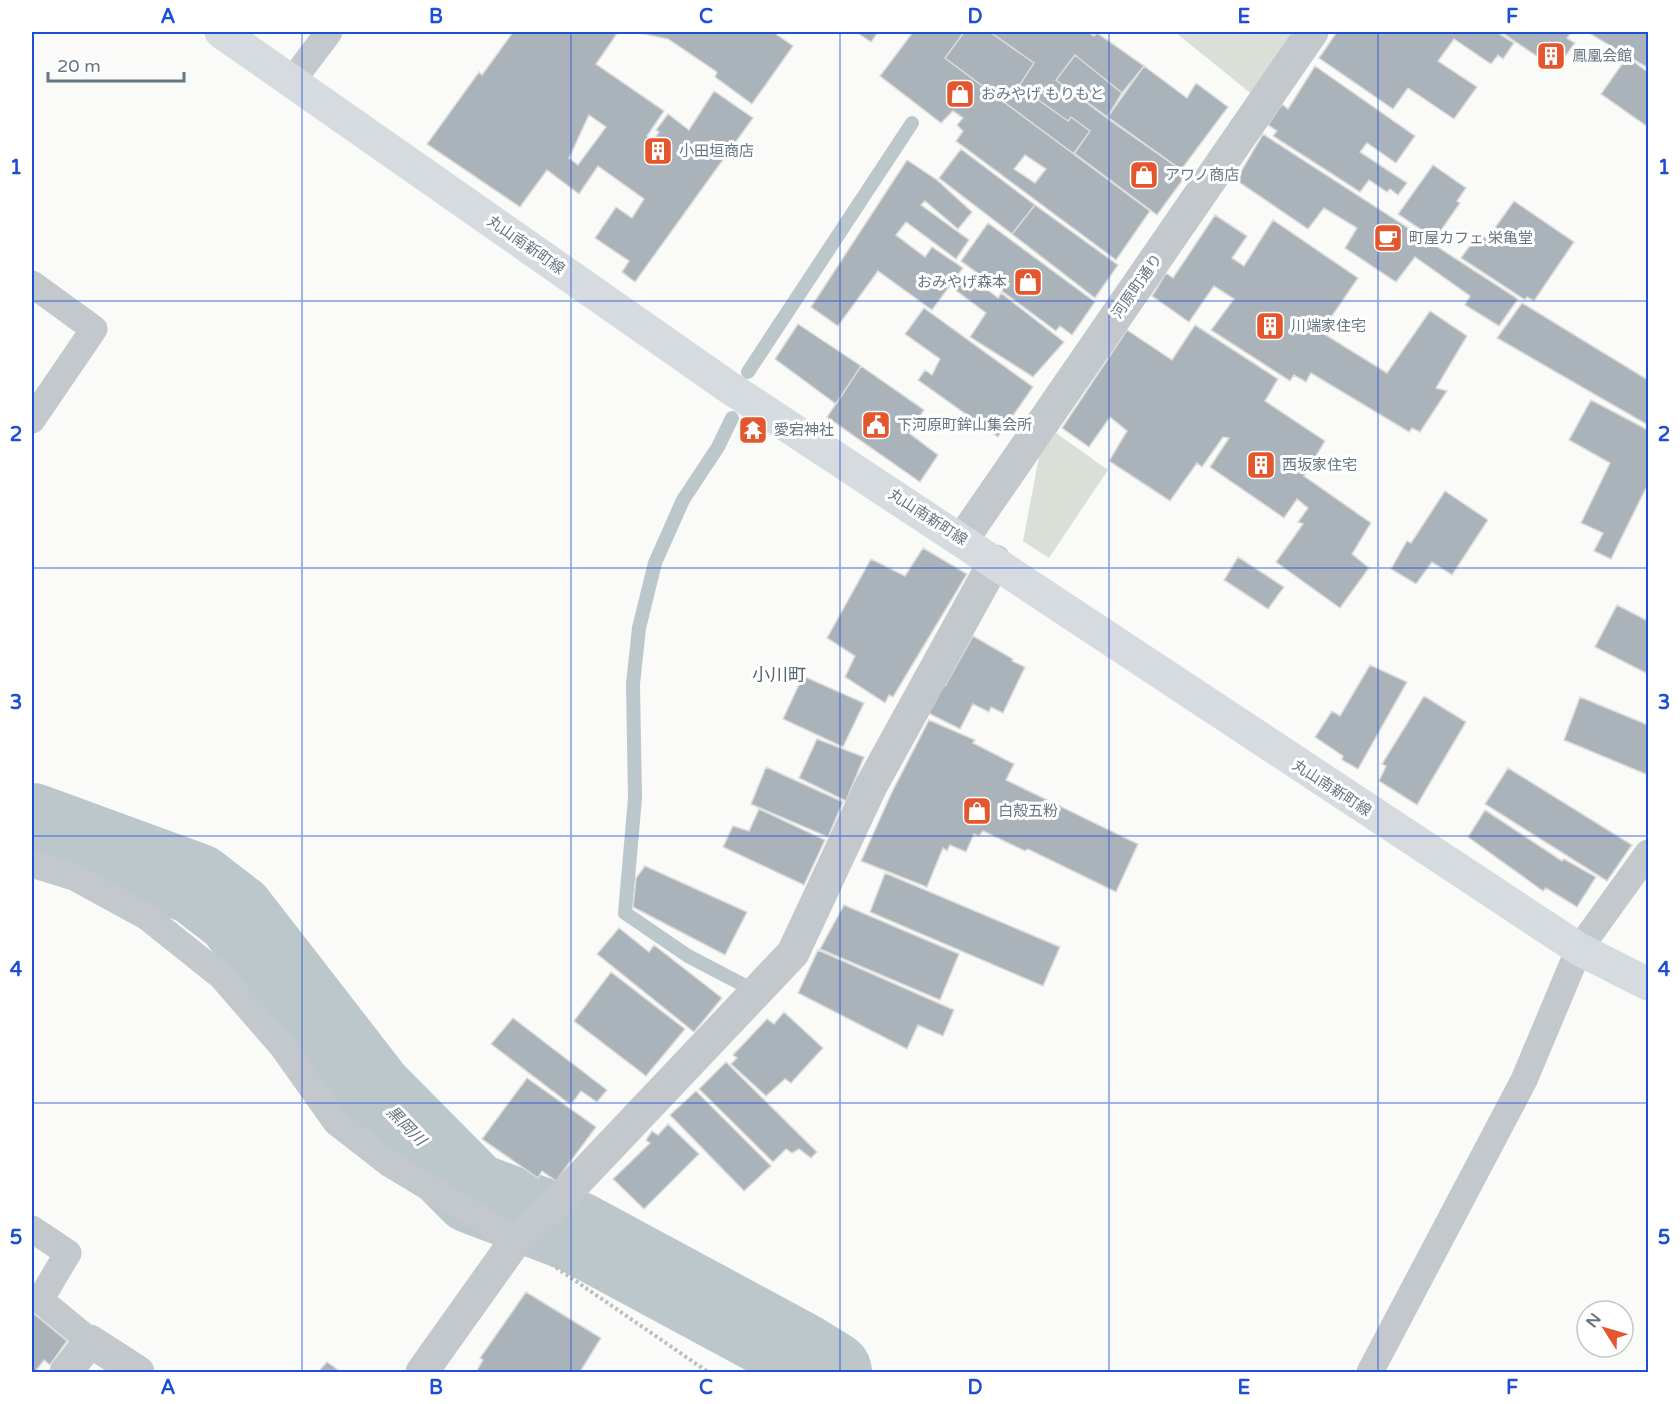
<svg xmlns="http://www.w3.org/2000/svg" width="1680" height="1404" viewBox="0 0 1680 1404" font-family="'Varela Round','Noto Sans JP',sans-serif">
<style>
.green{fill:#dadfd7}
.lines{fill:none;stroke-linecap:round;stroke-linejoin:round}
.stream{stroke:#bbc7cb;stroke-width:14}
.river{stroke:#bbc7cb;stroke-width:82}
.building{fill:#aab3b9;stroke:#dcdcda;stroke-width:1.5;fill-rule:evenodd}
.path{stroke:#bbbfc2;stroke-width:4;stroke-dasharray:3 3;stroke-linecap:butt}
.lane{stroke:#c3c8cc;stroke-width:27}
.street{stroke:#c3c8cc;stroke-width:33}
.secondary{stroke:#d6dbdf;stroke-width:33}
.grid{fill:none;stroke:#1d4ed8;stroke-width:1.5;stroke-opacity:0.55}
.labels{text-anchor:middle;dominant-baseline:central;stroke-width:6;stroke-linejoin:round;paint-order:stroke}
.poi-label{font-size:15px;fill:#657683;stroke:#fff;text-anchor:start}
.street-label{font-size:15px;fill:#657683;stroke:#fff}
.water-label{font-size:16px;font-style:italic;fill:#60757c;stroke:#fff}
.quarter-label{font-size:18px;fill:#57646e;stroke:#fff}
.neatline{fill:none;stroke:#1d4ed8;stroke-width:2}
.grid-label{font-size:20px;text-anchor:middle;font-weight:bold;fill:#1d4ed8}
</style>
<rect width="100%" height="100%" fill="#fafaf8"/>
<!-- green -->
<path class="green" d="M1175 32H1293L1254 96Z
M1056 433 1108 470 1049 558 1023 541 1039 457Z"/>
<g class="lines">
<!-- stream -->
<path class="stream" d="M748 372 912 123
M732 418 718 447 683 500 655 563 639 628 633 684 635 798 625 913 688 956 757 992"/>
<!-- river -->
<path class="river" d="M32 824 196 884 235 914 373 1092 473 1193 576 1232 802 1354 831 1372"/>
</g>
<!-- building -->
<path class="building" d="M513 32H618L596 64 664 111 647 136 653 141 659 132 656 130 668 114 689 130 714 91 753 118 635 282 622 272 629 261 595 238 616 207 632 218 644 199 598 166 579 194 547 170 520 207 427 144 479 72 482 75ZM589 115 606 127 578 165 569 158Z
M634 32H773L793 46 752 104 715 77 717 72 668 39Z
M856 32H878L871 42Z
M913 32H964L945 58 1150 211 1116 260 956 141 963 131 957 125 963 118 953 111 941 123 880 76ZM1025 155 1046 169 1035 183 1014 169Z
M964 32H990L1034 63 1019 86 1068 121 1071 117 1090 131 1074 154 945 58Z
M990 32H1088L1094 36 1097 33 1144 66 1122 93 1075 55 1056 80 1187 174 1157 215 1074 153 1090 131 1071 117 1068 121 1019 86 1034 63Z
M1337 32H1497L1514 43 1503 59 1498 55 1491 64 1454 39 1438 61 1477 87 1454 119 1408 88 1393 109 1319 58Z
M1501 32H1566L1570 34 1567 38 1575 43 1556 69Z
M1587 32H1648V68Z
M1075 55 1122 93 1107 118 1056 80Z
M1627 57 1648 72V127L1601 94Z
M1144 66 1187 98 1196 83 1228 107 1181 170 1107 118Z
M1315 66 1415 136 1396 163 1367 143 1360 152 1407 183 1398 195 1390 189 1387 192 1369 180 1360 192 1273 136 1277 131 1268 125 1282 104 1288 109Z
M1263 134 1518 299 1499 326 1465 305 1470 296 1415 257 1396 282 1345 248 1357 228 1324 208 1308 229 1236 180Z
M961 149 1035 205 1012 234 939 178Z
M907 160 937 180 972 212 958 229 925 201 921 205 969 240 956 259 906 222 896 235 925 257 932 247 963 268 932 310 878 271 838 326 811 307Z
M1433 165 1466 188 1457 201 1460 203 1435 239 1398 214Z
M1514 201 1574 242 1534 301 1527 297 1525 300 1461 258 1479 233 1487 239Z
M1035 205 1118 265 1095 298 1012 234Z
M1215 215 1247 236 1232 258 1244 266 1273 220 1358 278 1321 332 1387 373 1430 311 1467 336 1436 388 1447 391 1420 432 1412 428 1409 432 1311 373 1306 382 1294 375 1290 381 1211 330 1234 299 1214 286 1189 322 1152 296 1166 273 1173 278Z
M988 223 1095 302 1072 335 1060 326 1056 331 961 261Z
M966 273 998 298 1001 293 1064 342 1033 377 970 337 986 313 954 289Z
M1522 303 1648 380V419L1646 424 1497 338Z
M924 308 1033 387 998 437 918 380 925 370 932 375 940 359 905 334Z
M798 324 861 366 836 404 775 359Z
M1195 325 1278 379 1265 401 1325 441 1304 476 1371 523 1352 554 1369 568 1340 608 1276 562 1303 524 1298 522 1308 508 1297 499 1284 518 1210 467 1229 438 1223 437 1202 467 1197 463 1170 501 1109 461 1127 431 1110 417 1089 447 1062 428 1127 330 1172 360Z
M861 366 924 410 909 433 938 455 920 482 827 417Z
M1591 400 1648 430V484L1611 559 1594 551 1603 533 1581 523 1610 463 1569 440Z
M1445 491 1488 520 1452 575 1432 562 1416 584 1391 569 1407 541 1411 543Z
M923 548 967 574 893 697 889 695 885 703 845 677 855 656 827 638 871 559 905 576Z
M1238 557 1284 587 1268 609 1224 580Z
M1617 605 1648 621V674L1595 647Z
M973 636 1013 659 1012 661 1025 667 1003 713 991 707 989 712 973 704 960 729 926 712 940 684 945 686Z
M1370 665 1407 682 1358 769 1342 760 1343 756 1315 737 1332 711 1340 716Z
M803 676 864 703 843 747 783 719Z
M1424 696 1466 722 1417 805 1379 781 1386 766 1382 764Z
M1580 697 1648 725V775L1564 740Z
M929 720 975 740 973 743 1014 764 1006 780 1138 844 1116 892 1028 849 1025 851 983 831 979 836 974 834 966 852 950 845 947 851 943 848 927 887 861 861 892 792Z
M817 739 864 757 846 801 799 778Z
M766 767 843 802 828 837 751 804Z
M1508 768 1632 845 1607 881 1485 804Z
M759 809 825 840 804 885 723 847 733 826 749 831Z
M1485 810 1562 861 1564 859 1596 877 1577 907 1546 888 1543 891 1468 837Z
M645 866 747 912 725 955 633 907 636 878Z
M885 873 1060 947 1043 986 870 912Z
M844 905 959 954 940 1000 820 949Z
M619 928 649 952 654 945 722 998 694 1032 597 954Z
M818 950 954 1010 943 1036 918 1025 907 1049 798 993Z
M611 972 685 1029 646 1076 574 1021Z
M784 1012 823 1048 791 1083 785 1079 766 1096 731 1064 737 1058 733 1055 767 1019 774 1024Z
M513 1018 607 1090 597 1102 581 1091 571 1105 491 1044Z
M726 1062 817 1152 811 1158 799 1149 792 1153 786 1149 773 1162 699 1089Z
M527 1078 596 1127 556 1181 542 1171 538 1178 482 1139Z
M696 1091 771 1166 744 1191 670 1115Z
M668 1124 699 1154 644 1209 613 1179 650 1143 646 1140 652 1131 658 1135Z
M526 1292 601 1338 580 1372H476L483 1360 480 1358Z
M32 1312 67 1341 50 1365 44 1360 35 1372H32Z
M327 1362 341 1372H318Z"/>
<g class="lines">
<!-- path -->
<path class="path" d="M551 1264 708 1372"/>
<!-- lane -->
<path class="lane" d="M292 81 329 32
M32 284 94 329 32 420
M32 864 74 877 147 917 221 976 282 1046 336 1122 390 1164 516 1240
M32 1229 68 1253 40 1300 90 1341
M1370 1372 1524 1080 1579 949 1648 853"/>
<!-- street -->
<path class="street" d="M962 540 1312 32
M66 1372 90 1341 138 1372
M422 1372 516 1240 560 1199 793 953 871 786 995 561"/>
<!-- secondary -->
<path class="secondary" d="M221 32 727 386 1579 949 1648 984"/>
</g>
<!-- grid -->
<path class="grid" d="M302 32V1372M571 32V1372M840 32V1372M1109 32V1372M1378 32V1372M32 301H1648M32 568H1648M32 836H1648M32 1103H1648"/>
<!-- icons -->
<defs>
<g id="building-square" transform="scale(1.5)"><rect x="-9" y="-9" width="18" height="18" rx="4" fill="#e4572e" stroke="#fff"/><path d="M-4-6H4V6H1V3H-1V6H-4ZM-2.5-4.3h1.7v1.8h-1.7ZM.8-4.3h1.7v1.8H.8ZM-2.5-1h1.7V.8h-1.7ZM.8-1h1.7V.8H.8Z" fill="#fff"/></g>
<g id="shop-square" transform="scale(1.5)"><rect x="-9" y="-9" width="18" height="18" rx="4" fill="#e4572e" stroke="#fff"/><path d="M-5-2.5h2.3a2.7 3.5 0 0 1 5.4 0H5L5.5 6h-11ZM-1.5-2.5h3a1.5 2.3 0 0 0-3 0Z" fill="#fff"/></g>
<g id="cafe-square" transform="scale(1.5)"><rect x="-9" y="-9" width="18" height="18" rx="4" fill="#e4572e" stroke="#fff"/><path d="M-5.5-4.5H6V0H3Q3 3.5 0 3.5H-2.5Q-5.5 3.5-5.5 0ZM3-3.2v2h1.7v-2ZM-6 4.5H4V6H-6Z" fill="#fff"/></g>
<g id="civic-square" transform="scale(1.5)"><rect x="-9" y="-9" width="18" height="18" rx="4" fill="#e4572e" stroke="#fff"/><path d="M-.6-6.5H3V-4.5H.6V-3L4-1V1h2V6H-6V1h2V-1L-.6-3ZM-1.2 2.5V6h2.4V2.5Z" fill="#fff"/></g>
<g id="temple-square" transform="scale(1.5)"><rect x="-9" y="-9" width="18" height="18" rx="4" fill="#e4572e" stroke="#fff"/><path d="M0-6L5-2H3V0L6.5 2.5H4V6H1.5V3h-3V6H-4V2.5H-6.5L-3 0V-2H-5Z" fill="#fff"/></g>
</defs>
<g fill-rule="evenodd">
<use href="#building-square" x="1551" y="56"/>
<use href="#shop-square" x="960" y="94"/>
<use href="#building-square" x="658" y="151"/>
<use href="#shop-square" x="1144" y="175"/>
<use href="#cafe-square" x="1388" y="238"/>
<use href="#shop-square" x="1028" y="282"/>
<use href="#building-square" x="1270" y="326"/>
<use href="#civic-square" x="876" y="425"/>
<use href="#temple-square" x="753" y="430"/>
<use href="#building-square" x="1261" y="465"/>
<use href="#shop-square" x="977" y="811"/>
</g>
<g class="labels">
<!-- poi labels -->
<g class="poi-label">
<text x="1572" y="56">鳳凰会館</text>
<text x="981" y="94">おみやげ もりもと</text>
<text x="679" y="151">小田垣商店</text>
<text x="1165" y="175">アワノ商店</text>
<text x="1409" y="238">町屋カフェ 栄亀堂</text>
<text x="1007" y="282" text-anchor="end">おみやげ森本</text>
<text x="1291" y="326">川端家住宅</text>
<text x="897" y="425">下河原町鉾山集会所</text>
<text x="774" y="430">愛宕神社</text>
<text x="1282" y="465">西坂家住宅</text>
<text x="998" y="811">白殻五粉</text>
</g>
<!-- street labels -->
<g class="street-label">
<text transform="translate(526 245) rotate(35)">丸山南新町線</text>
<text transform="translate(1137 286) rotate(-55)">河原町通り</text>
<text transform="translate(928 517) rotate(33)">丸山南新町線</text>
<text transform="translate(1332 788) rotate(33)">丸山南新町線</text>
</g>
<!-- water labels -->
<g class="water-label">
<text transform="translate(406 1126) rotate(45)">黒岡川</text>
</g>
<!-- quarter labels -->
<g class="quarter-label">
<text x="779" y="675">小川町</text>
</g>
</g>
<!-- border -->
<rect width="1680" height="1404" fill="none" stroke="#ffffff" stroke-width="66"/>
<!-- north arrow -->
<g transform="translate(1605 1329) rotate(307)"><circle r="28" fill="#ffffff" stroke="#c1c8cd" stroke-width="1.5"/>
<path d="M0-4.5L10 22L0 15L-10 22Z" fill="#e4572e"/>
<text y="-9" font-size="16" font-weight="bold" text-anchor="middle" fill="#657683">N</text>
</g>
<!-- scale -->
<path d="M48 72v9h136v-9" fill="none" stroke="#657683" stroke-width="3"/>
<text x="57" y="72" font-size="18" fill="#657683" stroke="#ffffff" stroke-width="4.5" paint-order="stroke">20 m</text>
<rect x="33" y="33" width="1614" height="1338" class="neatline"/>
<g class="grid-label">
<text x="168" y="23">A</text>
<text x="436" y="23">B</text>
<text x="706" y="23">C</text>
<text x="975" y="23">D</text>
<text x="1244" y="23">E</text>
<text x="1512" y="23">F</text>
<text x="16" y="174">1</text>
<text x="1664" y="174">1</text>
<text x="16" y="441">2</text>
<text x="1664" y="441">2</text>
<text x="16" y="709">3</text>
<text x="1664" y="709">3</text>
<text x="16" y="976">4</text>
<text x="1664" y="976">4</text>
<text x="16" y="1244">5</text>
<text x="1664" y="1244">5</text>
<text x="168" y="1394">A</text>
<text x="436" y="1394">B</text>
<text x="706" y="1394">C</text>
<text x="975" y="1394">D</text>
<text x="1244" y="1394">E</text>
<text x="1512" y="1394">F</text>
</g>
</svg>
